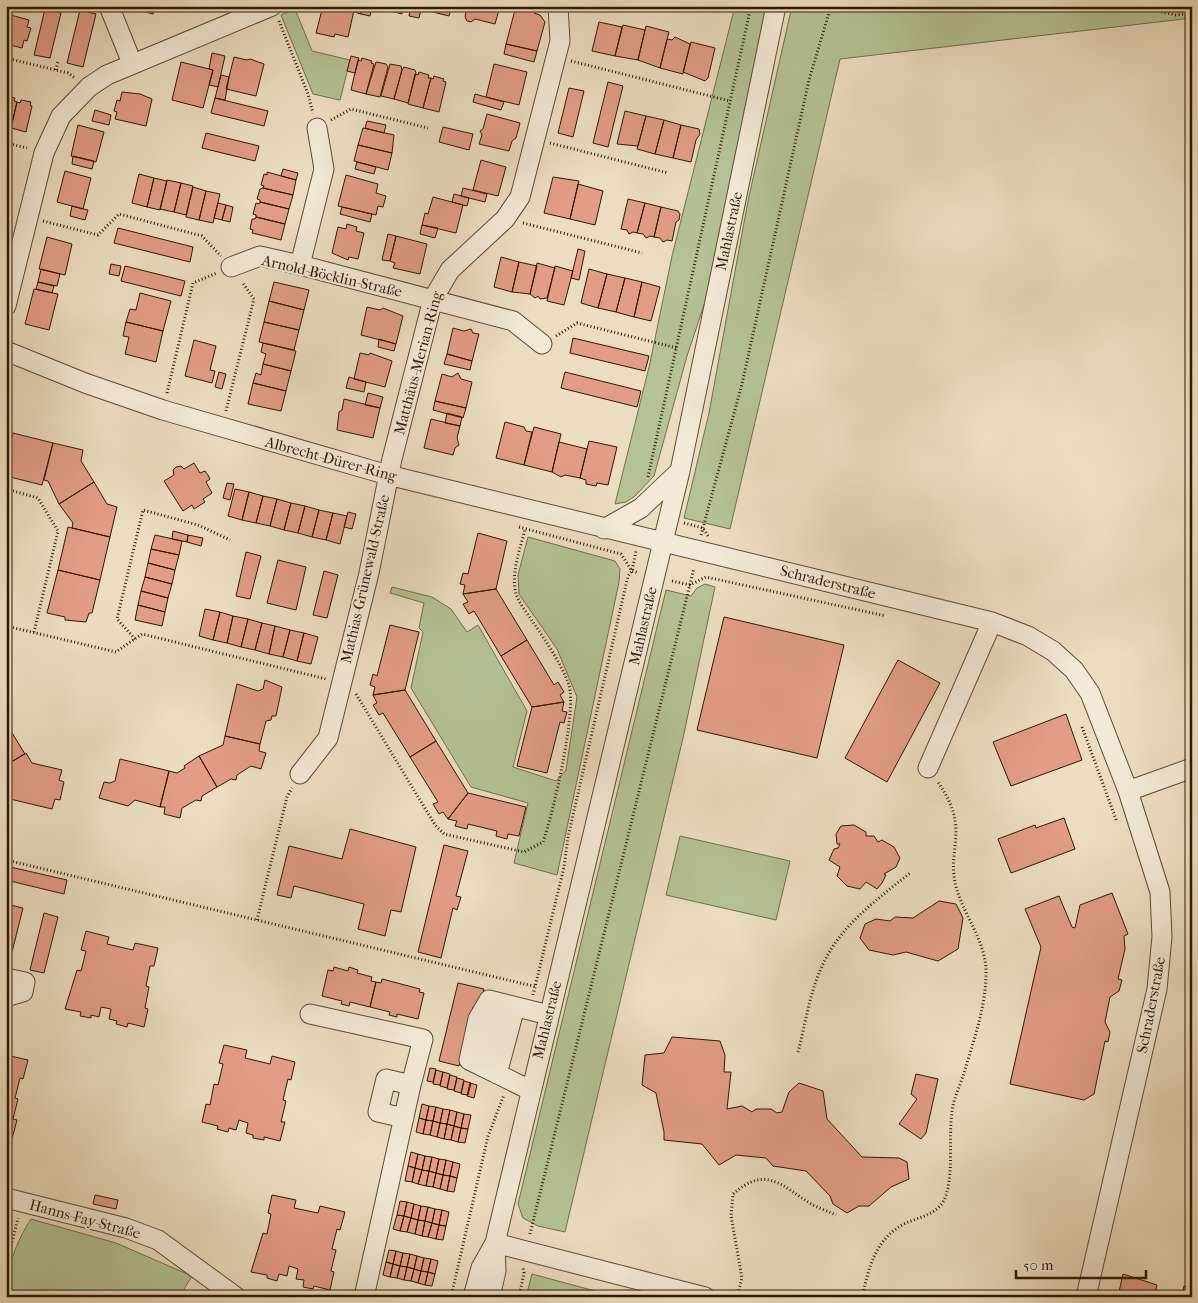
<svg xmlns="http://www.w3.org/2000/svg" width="1198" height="1303" viewBox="0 0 1198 1303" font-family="'IM FELL French Canon',serif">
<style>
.green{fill:#b4c295;stroke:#706e4c}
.building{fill:#e39c87;stroke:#2d1903}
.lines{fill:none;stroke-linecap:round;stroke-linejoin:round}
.minor-casing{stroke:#5d4a32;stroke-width:21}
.path{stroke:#2d1903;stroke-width:3;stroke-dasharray:1 2.5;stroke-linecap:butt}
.minor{stroke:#f3e9d6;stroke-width:19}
.labels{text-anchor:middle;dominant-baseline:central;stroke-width:4;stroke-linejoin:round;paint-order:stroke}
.street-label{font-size:15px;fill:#2d1903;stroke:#f3e9d6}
</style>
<rect width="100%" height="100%" fill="#ecddc0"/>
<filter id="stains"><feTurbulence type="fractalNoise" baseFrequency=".004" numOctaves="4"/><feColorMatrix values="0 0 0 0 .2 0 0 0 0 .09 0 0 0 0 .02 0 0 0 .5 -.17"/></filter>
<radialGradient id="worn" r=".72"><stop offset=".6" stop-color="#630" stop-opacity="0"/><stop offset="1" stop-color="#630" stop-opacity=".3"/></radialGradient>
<!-- green -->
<path class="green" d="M735 6H767L710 287 687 356 654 476 635 496 626 502 615 504 650 363 672 256Z
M792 6H1192V18L840 59 730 529 684 518 709 413 748 201Z
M295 9 312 51 350 60 340 100 313 94 281 15Z
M528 537 615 561 620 569 619 582 557 875 514 863 528 803 471 787 411 688 423 632 419 628 424 603 390 593 392 587 432 597 451 609 467 632 478 625 527 711 513 767 556 781 566 770 577 697 557 649 519 594 518 575Z
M705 584 715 587 683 738 565 1232 538 1226 523 1218 518 1204 666 590 691 596 697 588Z
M680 836 790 861 776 920 666 895Z
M31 1219 116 1243 192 1276 184 1289 195 1297H6C6 1269 16 1242 31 1219Z
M532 1274 595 1291 594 1297H526Z"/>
<!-- building -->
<path class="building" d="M125 6H155L153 14Z
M323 6H355L348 37 335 34 334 37 316 33Z
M355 6H363L361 14 354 12Z
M363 6H372L370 16 361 14Z
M372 6H403L402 14Z
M411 6H422L419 18 409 16Z
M422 6H452L449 16 421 9Z
M467 6H500L495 24 475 19 471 22 467 21 465 17Z
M516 6 532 10 534 13 540 15 545 22 537 51 506 44Z
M45 9 61 13 50 58 34 55Z
M80 10 96 14 83 67 67 63Z
M7 14 29 20 27 27 31 28 27 41 24 40 22 48 6 44Z
M599 22 622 27 615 56 592 51Z
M623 25 645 30 638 60 615 56Z
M646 26 669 32 660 68 638 60Z
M675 37 690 44 683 74 660 68 667 39 672 40Z
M691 42 715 48 708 78 705 81 683 72Z
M506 44 537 51 534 62 504 54Z
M212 53 225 56 218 87 209 85 213 70 209 69Z
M351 56 359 58 355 73 347 71Z
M234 57 247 60 250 59 264 64 256 96 226 89Z
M362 58 372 61 371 63 374 64 366 94 351 90 358 60 361 61Z
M181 62 213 70 203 108 172 100Z
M376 62 386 64 388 67 380 97 366 94Z
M390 64 401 66 402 70 394 99 381 96Z
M494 64 527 72 519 105 486 97Z
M404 67 415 70 416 73 408 103 394 99 402 70Z
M419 72 429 75 428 78H431L423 108 408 104 415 74 418 75Z
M221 75 229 77 225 100 215 98Z
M434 76 444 79 443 81 446 82 439 112 423 108 431 78 433 79Z
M608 82 623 86 608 147 593 143Z
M569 88 584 91 573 137 558 133Z
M122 92 140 94 152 99 146 126 115 119 117 112 114 111 117 100 120 101Z
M475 94 504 102 501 110 473 102Z
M6 96 15 98 14 101 17 102 11 128 6 127Z
M215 98 268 111 264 126 211 113Z
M21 100 31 102 30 105 32 106 26 132 11 128 17 102 20 103Z
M95 110 111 115 109 125 92 121Z
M625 111 646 116 638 146 617 144Z
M487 114 520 123 516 138 512 141 509 151 479 144 482 135 480 131 483 129Z
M646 116 664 120 655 154 637 149Z
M664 120 681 125 673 158 655 154Z
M367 121 386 125 384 133 365 128Z
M78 125 104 132 96 162 71 156Z
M681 125 699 129 700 134 696 140 691 162 673 158Z
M443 127 473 134 469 150 439 142Z
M363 128 394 135 392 153 358 145Z
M206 133 259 146 255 161 202 148Z
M358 145 392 153 388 170 354 161Z
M73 156 94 161 92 169 72 164Z
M481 160 506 167 498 196 473 190Z
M357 162 376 167 374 174 355 169Z
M283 169 298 173 296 180 281 176Z
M65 171 91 178 83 209 57 202Z
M267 172 296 180 293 195 263 188 264 186 261 185 264 174 267 175Z
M139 174 154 178 147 207 132 203Z
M346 175 378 184 376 193 386 196 383 207 378 206 376 215 338 206Z
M553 177 579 181 570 219 544 213Z
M154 178 167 181 160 210 147 207Z
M167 180 181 183 174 212 160 209Z
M181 183 193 186 186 215 174 212Z
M578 184 603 191 595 225 570 219Z
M193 187 206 191 199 220 186 217Z
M263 188 293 195 289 209 260 202V200L257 199 260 189Z
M463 188 487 194 485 202 461 196Z
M206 191 220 194 213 223 199 220Z
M454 194 469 198 467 206 452 202Z
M433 197 463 205 456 233 422 225 425 213 428 214Z
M628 199 645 203 637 233 633 232 629 234 627 230 621 229Z
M260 202 289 209 285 224 256 217V215L253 214 256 203 259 204Z
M218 203 226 205 222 220 214 218Z
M645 203 661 207 654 237 650 236 646 238 643 234 637 233Z
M226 205 233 207 230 222 222 220Z
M72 206 88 210 85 220 70 216Z
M342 207 372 214 370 222 340 214Z
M661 207 678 211 680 214 679 220 676 222 672 241 667 240 663 242 660 238 654 237Z
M256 217 285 224 281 240 252 233 253 230 250 229 252 219H255Z
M347 224 357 227 356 231 364 233 358 259 349 257 348 260 332 253 338 227 346 229Z
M422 225 438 228 435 238 420 234Z
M118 228 193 247 190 262 114 243Z
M388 234 396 236 390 261 382 260Z
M396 236 427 244 420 274 393 268 395 263 390 261Z
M47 237 72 244 65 275 39 269Z
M578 249 585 251 579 280 571 278Z
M501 257 519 262 512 292 494 287Z
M519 262 537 266 530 294 512 292Z
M537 263 555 268 547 298 540 299 538 296 535 298 530 294Z
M111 264 121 266 119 276 109 274Z
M125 266 185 281 181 296 121 281Z
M555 266 573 271 564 305 547 301Z
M41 269 60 274 57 286 38 282Z
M589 269 607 274 598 308 581 303Z
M607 274 625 278 616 312 598 308Z
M625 278 642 282 634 317 616 312Z
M38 282 54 286 52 293 36 289Z
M274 282 309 290 304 310 269 301Z
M642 282 660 287 651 321 634 317Z
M34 289 58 294 49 330 25 324Z
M140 293 171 301 163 331 126 322 130 309 136 310Z
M269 301 304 310 299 330 264 322Z
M367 307 380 310 383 308 403 316 396 344 361 335Z
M126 322 163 331 156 362 125 354 129 337 123 336Z
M264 322 299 330 294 350 259 342Z
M453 328 464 331 471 329 473 333 479 334 472 361 447 354Z
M573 338 649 356 645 371 570 353Z
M379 339 396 344 394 351 378 347Z
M194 340 216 346 210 370 215 371 212 383 185 376Z
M263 343 296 351 291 371 263 364 266 354 261 352Z
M360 353 369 355 370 353 392 361 385 387 354 379Z
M447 354 472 361 470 370 444 364Z
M263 364 291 371 286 391 253 383 256 373 261 375Z
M219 372 226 374 222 389 215 387Z
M565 372 641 391 637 407 561 388Z
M458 373 461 379 472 382 466 408 435 401 442 374 452 377Z
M349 377 366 382 364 392 346 388Z
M253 383 286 391 281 411 248 404Z
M368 393 383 397 380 408 365 405Z
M344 399 380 408 373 438 337 430 339 412 342 410Z
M435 401 466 408 463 418 433 410Z
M447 413 462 417 460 426 445 423Z
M431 419 460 426 457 438 459 445 455 448 453 455 424 448Z
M505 422 524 427 526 431 532 432 524 465 496 458Z
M534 427 561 434 552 472 524 465Z
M13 433 53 443 42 485 6 476V450L8 451Z
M589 441 617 447 608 485 597 483 596 486 586 484V480L580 478Z
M559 442 587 449 580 478 565 475 561 477 552 472Z
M53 443 83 450 81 461 94 482 59 504 48 481 44 480Z
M194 463 200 473 205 471 208 475 210 479 206 482 212 493 203 499 205 502 194 509 192 505 183 511 164 481 174 475 173 470 176 467 181 466 184 469Z
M94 482 107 504 117 507 110 537 72 528 73 523 59 504Z
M227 483 234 484 230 500 223 498Z
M235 489 249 492 242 520 228 516Z
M249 492 263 496 256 523 242 520Z
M263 496 277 499 270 526 256 523Z
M277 499 291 503 284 530 270 526Z
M291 503 305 506 298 533 284 530Z
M305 506 319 510 312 537 298 533Z
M319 510 333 513 326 540 312 537Z
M348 512 356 514 352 529 344 527Z
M333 513 347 516 340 544 326 540Z
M68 527 110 537 100 580 58 570Z
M173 531 188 535 187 542 172 539Z
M478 533 507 541 496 589 463 594 465 585 460 584 463 573 468 574Z
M155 535 182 541 179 555 151 549Z
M188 535 203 538 201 546 187 542Z
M151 549 179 555 175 570 148 563Z
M246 552 261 556 250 599 236 596Z
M278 560 306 567 296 610 267 603Z
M148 563 175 570 172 584 145 577Z
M58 570 100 580 92 613H89L86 622 65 620V617L47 613Z
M324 571 338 575 327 618 313 615Z
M145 577 172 584 168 598 141 591Z
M496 589 527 640 501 656 474 611 469 614 463 604 468 602 463 594Z
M141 591 168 598 165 612 138 605Z
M138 605 165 612 162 626 135 620Z
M205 609 220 612 213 640 199 636Z
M220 612 233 616 227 643 213 640Z
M233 616 248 619 241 647 227 643Z
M724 617 844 645 817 758 697 730Z
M248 619 262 623 255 650 241 647Z
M262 623 275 626 269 654 255 650Z
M390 625 419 632 405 690 373 695 375 687 370 685 373 674 377 676Z
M275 626 290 630 283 657 269 654Z
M290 630 304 633 297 661 283 657Z
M304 633 318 637 311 664 297 661Z
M527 640 554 685 558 682 564 692 560 695 564 702 532 707 501 656Z
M898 660 940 683 887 782 845 758Z
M265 680 282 687 276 716H272L271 720 266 721 260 744 225 736 237 684 258 691 263 689Z
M405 690 436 741 410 757 383 713 379 715 373 705 377 703 373 695Z
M564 702 562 711 567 712 564 723 560 722 547 773 517 766 532 707Z
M1066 714 1082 760 1011 786 993 742Z
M6 723 25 754 6 765Z
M225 736 260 744 259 751 266 753 261 769 251 766 237 775 236 780 231 779 217 787 199 756 223 745Z
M436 741 468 793 448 819 443 812 439 814 433 804 438 802 410 757Z
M26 753 32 763 62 770 59 780 64 782 60 800 55 799 52 809 6 798V765Z
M199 756 217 787 202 796 201 801 196 800 182 808 180 818 164 814 165 807H160L169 771 177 773 185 768 184 766Z
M120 759 169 771 160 807 135 800 128 806 99 798 104 782 110 783 115 781Z
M468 793 526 807 519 836 508 834 507 839 496 836 497 831 468 824 467 829 455 826 457 821 448 819Z
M1064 818 1075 849 1011 873 998 839 1035 825 1036 828Z
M854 825 866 832V836H874L878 842 882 840 894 847 900 858 896 867 884 874 886 875 882 883 877 889 866 882 860 889 847 886 837 876 840 867 829 860 834 849 838 848 840 844H837L836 834 841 826Z
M350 829 416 847 401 912 391 910 385 936 358 929 364 904 294 886 291 898 277 895 289 846 342 859Z
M444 845 468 851 456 896 461 897 457 910 453 908 441 958 418 952Z
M6 866 67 880 64 894 6 880Z
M1112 893 1128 934 1124 936 1125 949 1118 979 1122 980 1119 991 1110 997 1105 1022 1110 1032 1108 1042 1105 1041 1094 1094 1084 1100 1010 1084 1041 947 1025 909 1059 896 1072 927 1075 928 1080 905Z
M939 901 956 904 963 918 958 949 938 961 906 952 893 955 869 950 860 938 865 924 876 919 890 921 895 917 913 918Z
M6 904 23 908 9 964H6Z
M44 913 58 917 44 973 30 970Z
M86 931 109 937 107 944 133 950 135 943 158 948 154 966H150L146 986 149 987 145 1008 148 1009 144 1027 128 1023 127 1027 116 1024 117 1021 109 1019 111 1009 101 1007 99 1017 91 1015V1018L80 1016 81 1012 65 1009 77 970 81 971 86 951 81 950Z
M334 967 348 971 349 967 358 970 357 973 372 977 371 981 376 982 370 1007 350 1002 349 1006 341 1004 342 1001 322 996 328 970 333 971Z
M382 979 420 989 419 992 424 993 418 1019 397 1014V1017L389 1015 390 1012 370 1007 376 982 381 983Z
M458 983 484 989 479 1009 473 1007 459 1066 439 1061Z
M672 1037 720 1041 725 1055 724 1072H731L727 1109 742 1106 752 1112 756 1109H771L777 1113 782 1112 789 1092 799 1083 823 1091 827 1119 862 1157 899 1158 907 1162 909 1179 891 1187 869 1206H859L847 1213 833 1204 830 1196 806 1171 773 1166 766 1158 736 1155 719 1165 702 1144 664 1140V1132L656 1093 642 1085 645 1055 664 1053Z
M224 1045 247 1050 245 1058 270 1064 272 1056 295 1062 291 1080 288 1079 283 1100 286 1101 281 1122H285L280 1141 264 1137V1140L253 1138V1135L246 1133 248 1123 239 1120 236 1130 229 1128 228 1132 217 1129 218 1126 202 1122 206 1104 210 1105 214 1084 218 1085 223 1064 219 1063Z
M6 1055 28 1060 23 1079 20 1078 15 1098 18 1099 13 1119 17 1120 12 1139 6 1137Z
M430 1068 436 1069 433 1082 427 1081Z
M436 1070 443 1072 440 1085 433 1084Z
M443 1072 450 1074 447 1088 440 1086Z
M916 1074 938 1079 926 1133 921 1139 899 1124 917 1099 911 1094Z
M450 1075 457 1077 454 1090 447 1089Z
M457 1078 464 1080 461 1093 454 1091Z
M464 1081 471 1083 468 1095 461 1094Z
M470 1083 477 1085 474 1098 467 1096Z
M422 1104 429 1106 426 1120 419 1118Z
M429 1106 436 1107 433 1121 426 1120Z
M436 1107 443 1109 440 1123 433 1121Z
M443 1109 450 1110 447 1124 440 1123Z
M450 1110 457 1112 454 1126 447 1124Z
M457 1112 464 1114 461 1128 454 1126Z
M464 1114 471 1115 468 1129 461 1128Z
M419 1118 426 1120 423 1134 416 1132Z
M426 1120 433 1121 430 1135 423 1134Z
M433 1121 440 1123 437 1137 430 1135Z
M440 1123 447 1124 444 1139 437 1137Z
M447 1124 454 1126 451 1140 444 1139Z
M454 1126 461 1128 458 1142 451 1140Z
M461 1128 468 1129 465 1143 458 1142Z
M411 1152 418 1154 415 1168 408 1166Z
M418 1154 425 1156 422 1170 415 1168Z
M425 1156 432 1157 429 1171 422 1170Z
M432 1157 439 1159 436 1173 429 1171Z
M439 1159 446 1160 443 1175 436 1173Z
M446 1160 453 1162 450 1176 443 1175Z
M453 1162 460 1164 457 1178 450 1176Z
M408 1166 415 1168 412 1182 405 1181Z
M415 1168 422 1170 418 1184 412 1182Z
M422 1170 429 1171 426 1186 418 1184Z
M429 1171 436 1173 433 1187 426 1186Z
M436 1173 443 1175 440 1189 433 1187Z
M443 1175 450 1176 447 1191 440 1189Z
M450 1176 457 1178 454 1192 447 1191Z
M95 1195 118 1200 116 1209 93 1204Z
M272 1195 296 1200 294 1208 318 1213 320 1206 345 1212 340 1230 337 1229 332 1249 336 1250 331 1271 334 1272 330 1290 314 1286 313 1289 303 1287 304 1280 296 1279 298 1269 289 1266 287 1276 279 1274 277 1281 267 1278V1275L251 1272 263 1233 267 1234 271 1214 268 1213Z
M400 1201 407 1202 404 1216 397 1215Z
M407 1202 414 1204 411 1218 404 1216Z
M414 1204 421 1206 418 1220 411 1218Z
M421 1206 428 1207 425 1221 418 1220Z
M428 1207 435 1209 432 1223 425 1221Z
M435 1209 442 1210 439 1225 432 1223Z
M442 1210 449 1212 446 1226 439 1225Z
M397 1215 404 1216 400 1231 393 1229Z
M404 1216 411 1218 407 1232 400 1231Z
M411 1218 418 1220 415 1234 407 1232Z
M418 1220 425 1221 422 1236 415 1234Z
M425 1221 432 1223 428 1237 422 1236Z
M432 1223 439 1225 436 1239 428 1237Z
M439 1225 446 1226 443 1240 436 1239Z
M389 1250 396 1251 393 1264 386 1262Z
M396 1251 403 1253 400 1266 393 1264Z
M403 1253 410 1254 407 1267 400 1266Z
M410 1254 417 1256 414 1269 407 1267Z
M417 1256 424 1258 421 1271 414 1269Z
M424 1258 431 1259 428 1272 421 1271Z
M431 1259 438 1261 435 1274 428 1272Z
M386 1262 393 1264 390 1277 383 1275Z
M393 1264 400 1266 397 1278 390 1277Z
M400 1266 407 1267 404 1280 397 1278Z
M407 1267 414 1269 411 1281 404 1280Z
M414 1269 421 1271 418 1283 411 1281Z
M421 1271 428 1272 425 1285 418 1283Z
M428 1272 435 1274 432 1286 425 1285Z
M1123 1274 1157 1285 1154 1297H1115L1116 1291 1119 1292Z
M1184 1286 1192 1288V1297H1181Z"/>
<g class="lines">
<!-- minor casing -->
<g class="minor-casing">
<path id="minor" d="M109 6 132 63
M300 265 324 169 317 128
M231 267 260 256 300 265 513 321 542 344
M6 306 44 153 61 116 89 87 107 75 272 6
M6 351 85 383 163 410 388 475 992 622 1028 636 1053 651 1074 670 1090 693 1128 791 1160 892 1162 937 1157 989 1086 1297
M604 529 641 508 680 471
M928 768 992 622
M300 774 328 738 369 573 392 459 433 299 450 270 505 219 520 197 560 41 558 6
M1128 791 1192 768
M6 978 25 982 23 992 6 997
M310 1014 423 1039 411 1085
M483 1067 499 1003
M497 1074 515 1007
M530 1090 469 1060 478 1019 489 1000 549 1015
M6 1198 126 1228 158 1240 236 1297
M495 1243 705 1297
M364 1297 411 1085 386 1079 378 1112 404 1118
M473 1297 481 1268 495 1243
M490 1297 496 1271 495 1243 680 471 776 6"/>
</g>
<!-- path -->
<path class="path" d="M1134 6 1176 15 1192 13
M279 21 308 94 313 113
M6 58 68 73 75 78
M571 61 730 101
M56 70 58 61
M331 120 351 109 428 128
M6 143 27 148
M550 143 668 173
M43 221 98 235 119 214 202 236 221 256
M523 223 642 253
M556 336 577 323 677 348
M167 393 193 283 217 273
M226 411 254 299 242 282
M648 477 751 6
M6 489 38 498 58 531 34 632
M684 523 703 528 708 536
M519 527 621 554 632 571 639 573
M701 535 742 384 809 80 831 6
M672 581 690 585 706 577 886 616
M6 626 116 652 142 634 326 679
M135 639 117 619 143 510 198 525 230 540
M356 694 435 825 444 834 524 852 543 842C553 814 577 711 569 685 562 665 547 643 535 625 528 614 517 602 515 589 512 569 521 547 525 529
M1082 727 1117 822
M6 860 537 987
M257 920 287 797 292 788
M533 995 564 867 568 837 628 576 632 571 636 551
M798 1052C805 1026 809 996 820 971 837 928 875 901 910 873
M530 1234 694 568
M6 1266 18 1218
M451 1297 488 1136 504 1095
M519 1297 524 1273 523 1267
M737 1297 742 1278 731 1216 733 1194C766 1165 781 1185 811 1204 818 1208 828 1211 836 1215
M862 1297C869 1268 875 1239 904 1224 918 1217 934 1216 943 1202 955 1181 948 1138 952 1112 953 1100 959 1088 963 1076 973 1043 987 1004 986 969 984 935 958 909 954 876 952 860 956 846 956 831 956 812 948 797 938 782"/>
<!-- minor -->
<use href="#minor" class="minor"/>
</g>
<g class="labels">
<!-- street labels -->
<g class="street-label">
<text transform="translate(729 231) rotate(-78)">Mahlastraße</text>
<text transform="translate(332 276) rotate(13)">Arnold-Böcklin-Straße</text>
<text transform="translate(418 363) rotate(-75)">Matthäus-Merian-Ring</text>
<text transform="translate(331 459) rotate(15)">Albrecht-Dürer-Ring</text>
<text transform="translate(365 579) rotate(-77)">Mathias-Grünewald-Straße</text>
<text transform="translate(828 582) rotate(14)">Schraderstraße</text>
<text transform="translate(643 626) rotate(-77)">Mahlastraße</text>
<text transform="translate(1151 1005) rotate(-79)">Schraderstraße</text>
<text transform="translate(547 1020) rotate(-76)">Mahlastraße</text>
<text transform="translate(85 1219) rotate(15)">Hanns-Fay-Straße</text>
</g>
</g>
<!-- margin -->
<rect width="1198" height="1303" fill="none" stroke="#ecddc0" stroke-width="25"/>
<rect x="8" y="8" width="1183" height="1288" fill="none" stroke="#2d1903" stroke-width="2.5"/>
<rect x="12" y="12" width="1173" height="1278" fill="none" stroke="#2d1903"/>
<!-- scale -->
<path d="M1016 1270v8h130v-8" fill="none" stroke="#2d1903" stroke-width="2.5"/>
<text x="1023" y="1270" font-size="15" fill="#2d1903" stroke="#f3e9d6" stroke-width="4" paint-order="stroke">50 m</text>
<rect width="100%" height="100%" filter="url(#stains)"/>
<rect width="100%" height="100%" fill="url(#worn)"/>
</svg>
